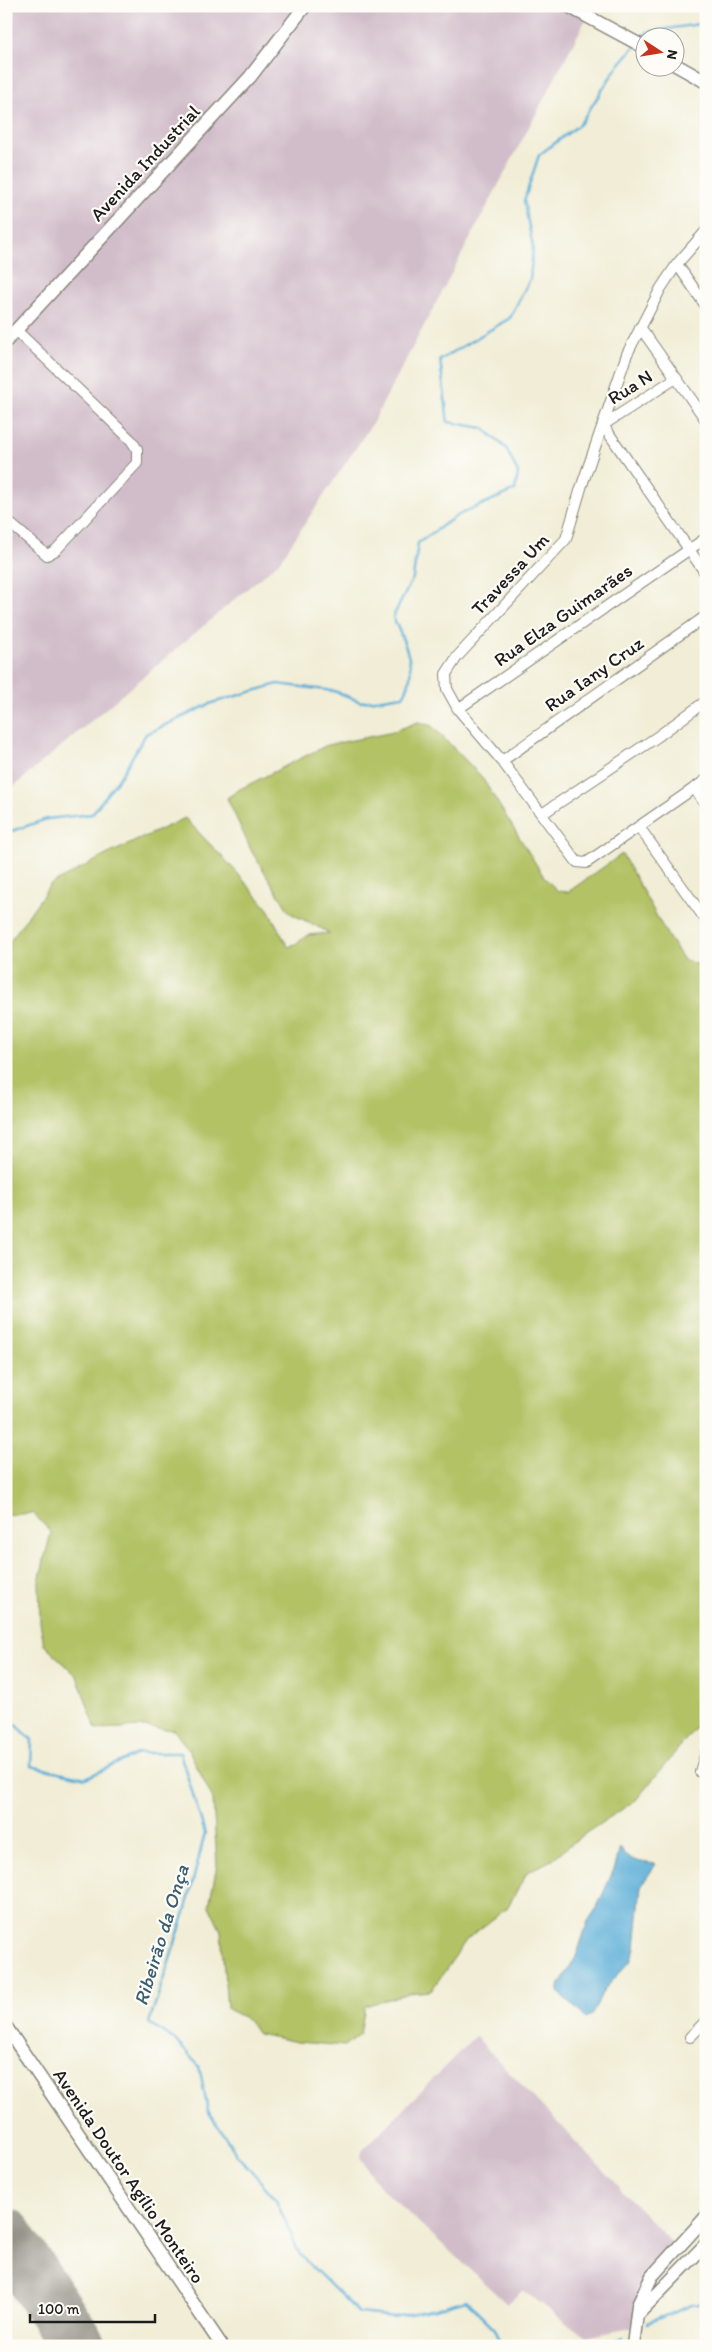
<svg xmlns="http://www.w3.org/2000/svg" width="712" height="2352" viewBox="0 0 712 2352" font-family="Itim,sans-serif">
<style>
.industrial{fill:#d1bdca}
.green{fill:#b2c265;stroke:#676f40}
.water{fill:#5dafd8;stroke:#3c667a}
.lines{fill:none;stroke-linecap:round;stroke-linejoin:round}
.stream{stroke:#5dafd8;stroke-width:2.5}
.runway{stroke:#868479;stroke-width:56}
.minor-casing{stroke:#868479;stroke-width:12}
.tertiary-casing{stroke:#868479;stroke-width:15}
.minor{stroke:#fff;stroke-width:10}
.tertiary{stroke:#fff;stroke-width:12}
.labels{text-anchor:middle;dominant-baseline:central;stroke-width:4.5;stroke-linejoin:round;paint-order:stroke}
.street-label{font-size:19px;fill:#1c1c1c;stroke:#fdfcf7}
.water-label{font-size:20px;font-style:italic;fill:#395e71;stroke:#fdfcf7}
</style>
<rect width="100%" height="100%" fill="#fdfcf7"/>
<filter id="ink" filterUnits="userSpaceOnUse"><feTurbulence type="fractalNoise" baseFrequency=".02" numOctaves="2"/><feDisplacementMap in="SourceGraphic" scale="10" xChannelSelector="R" yChannelSelector="G"/><feConvolveMatrix kernelMatrix="1 2 1 2 8 2 1 2 1" color-interpolation-filters="sRGB"/></filter>
<filter id="wash" filterUnits="userSpaceOnUse"><feTurbulence type="fractalNoise" baseFrequency=".0096" numOctaves="4" result="noise"/><feDisplacementMap in="SourceGraphic" scale="20" xChannelSelector="R" yChannelSelector="G"/><feGaussianBlur stdDeviation="1.12" result="paint"/><feColorMatrix in="noise" values="0 0 0 0 0 0 0 0 0 0 0 0 0 0 0 0 0 1.4 0 .05"/><feComposite in="paint" operator="in"/></filter>
<g filter="url(#wash)">
<rect width="100%" height="100%" fill="#f1edd6"/>
<!-- industrial -->
<path class="industrial" d="M6 6H593L372 424 279 562 6 793Z
M475 2036 674 2245 631 2328 586 2337 523 2290 507 2304 377 2184 361 2158 362 2151Z"/>
<!-- green -->
<path class="green" d="M418 722 432 726 481 776 544 877 558 891 568 892 622 854 669 938 684 960 706 967V1659L696 1727 636 1800 580 1837 550 1861 528 1871 507 1908 467 1939 431 1991 409 1993 365 2006 360 2034 345 2046 297 2042 258 2034 245 2018 227 2009 221 1931 209 1906 217 1865 213 1800 190 1752 174 1730 145 1727 96 1729 77 1676 44 1645 40 1622 39 1581 51 1532 33 1513 6 1515V958L10 941 50 885 106 855 185 818 233 868 268 909 288 947 297 943 308 935 330 933 290 913 252 852 227 798 240 789 327 745 389 733Z"/>
<!-- water -->
<path class="water" d="M620 1848C629 1862 641 1862 656 1864L641 1886 635 1948 630 1962 603 1991 592 2015 586 2018 558 1992 560 1984 577 1954 588 1921 596 1909 615 1867Z"/>
<g class="lines">
<!-- stream -->
<path class="stream" d="M640 40 647 32 706 23
M6 833 47 819 92 814 122 774 146 734 212 703 278 684 334 691 361 702 403 696C420 672 404 641 393 617L413 578 418 543 458 515 515 490 518 473 506 448 483 428 448 422 440 360 510 318 530 279 533 247 524 201 539 155 580 124 617 67 635 46
M6 1715 32 1740 31 1766 86 1778 139 1753H180L205 1833 186 1909 149 2023 175 2040 199 2066 208 2111 236 2153 275 2198 300 2255 359 2313 394 2317 435 2309 466 2300 495 2329 502 2346
M647 2323 692 2305 706 2303
M608 2346 622 2338"/>
<!-- runway -->
<path class="runway" d="M6 2236 79 2346"/>
</g>
</g>
<g filter="url(#ink)">
<g class="lines">
<!-- minor casing -->
<g class="minor-casing">
<path id="minor" d="M706 231 677 264 661 288 627 354 581 488 566 539 457 657 446 674 447 689 458 709 502 761 577 862 586 863 706 780
M677 264 706 306
M640 327 706 420
M603 425 706 574
M603 425 676 378
M6 520 47 555 56 550 137 463V449L131 440 16 330
M458 709 706 538
M502 761 706 616
M694 788 706 805
M542 814 657 737 706 701
M639 827 706 920
M706 1752 700 1772 706 1773
M690 2037 706 2021"/>
</g>
<!-- tertiary casing -->
<g class="tertiary-casing">
<path id="tertiary" d="M568 6 644 47
M674 64 706 82
M6 341 250 77 305 6
M6 2027 222 2346
M638 2314 706 2244
M633 2346 638 2305 652 2276 706 2217"/>
</g>
<!-- minor -->
<use href="#minor" class="minor"/>
<!-- tertiary -->
<use href="#tertiary" class="tertiary"/>
</g>
</g>
<g class="labels">
<!-- street labels -->
<g class="street-label">
<text transform="translate(145 163) rotate(-47)">Avenida Industrial</text>
<text transform="translate(630 387) rotate(-32)">Rua N</text>
<text transform="translate(510 574) rotate(-47)">Travessa Um</text>
<text transform="translate(563 615) rotate(-35)">Rua Elza Guimarães</text>
<text transform="translate(594 674) rotate(-35)">Rua Iany Cruz</text>
<text transform="translate(129 2176) rotate(56)">Avenida Doutor Agílio Monteiro</text>
</g>
<!-- water labels -->
<g class="water-label">
<text transform="translate(161 1935) rotate(-73)">Ribeirão da Onça</text>
</g>
</g>
<!-- margin -->
<rect width="712" height="2352" fill="none" stroke="#fdfcf7" stroke-width="25"/>
<!-- north arrow -->
<g transform="translate(660 52) rotate(102)"><circle r="24" fill="#fdfcf7" stroke="#a3a29f"/>
<path d="M0-4L9 19L0 12L-9 19Z" fill="#c8321e"/>
<text y="-8" font-size="14" font-weight="bold" text-anchor="middle" fill="#1c1c1c">N</text>
</g>
<!-- scale -->
<path d="M30 2314v8h125v-8" fill="none" stroke="#1c1c1c" stroke-width="2.5"/>
<text x="38" y="2314" font-size="15" fill="#1c1c1c" stroke="#fdfcf7" stroke-width="4" paint-order="stroke">100 m</text>
</svg>
